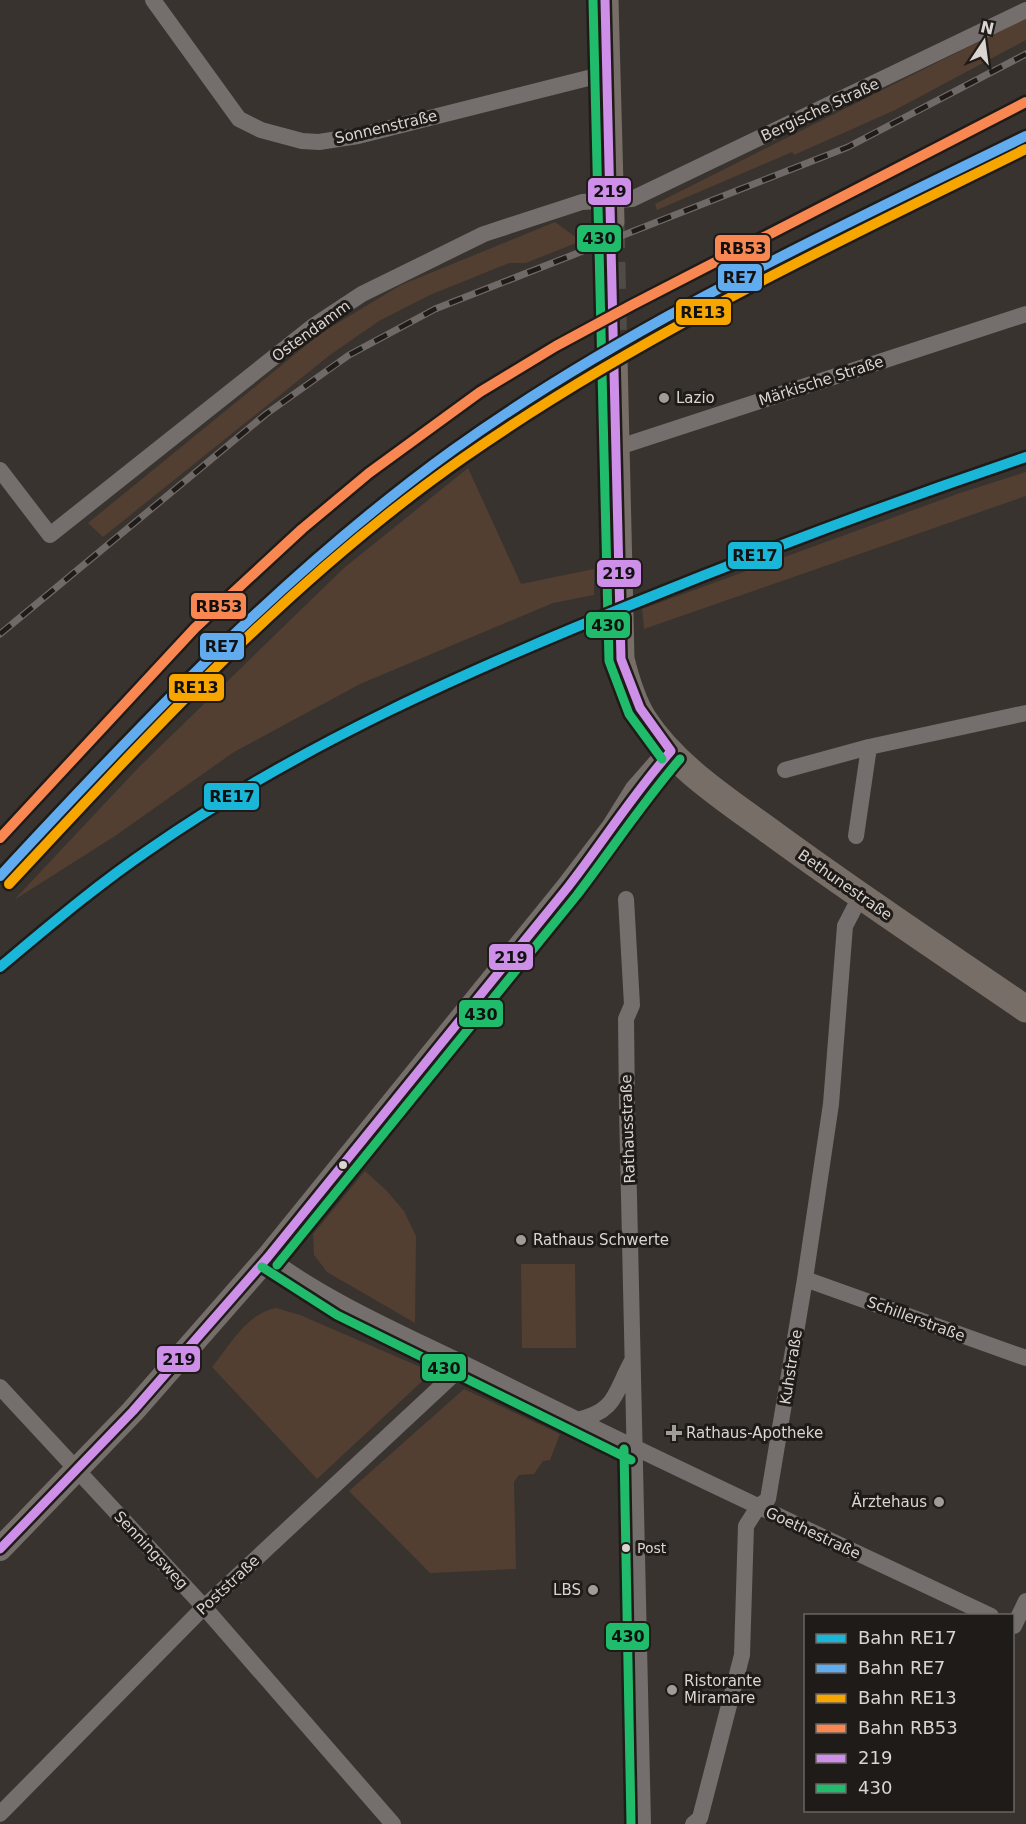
<svg xmlns="http://www.w3.org/2000/svg" width="1026" height="1824" viewBox="0 0 1026 1824" font-family="'DejaVu Sans',sans-serif">
<style>
.green{fill:#523f31}
.lines{fill:none;stroke-linecap:round;stroke-linejoin:round}
.primary-tunnel{stroke:#504b46;stroke-width:27;stroke-dasharray:27 14;stroke-linecap:butt}
.street{stroke:#746f6d;stroke-width:16}
.secondary{stroke:#756e6a;stroke-width:24}
.primary{stroke:#776e67;stroke-width:27}
.rail-casing{stroke:#6f6a67;stroke-width:7}
.rail{stroke:#1f1b18;stroke-width:4.5;stroke-dasharray:14;stroke-linecap:butt}
.bus-1-casing{stroke:#1f1b18;stroke-width:14}
.bus-2-casing{stroke:#1f1b18;stroke-width:14}
.bus-1{stroke:#ce8fe9;stroke-width:9}
.bus-2{stroke:#20bc6c;stroke-width:9}
.rail-1-casing{stroke:#1f1b18;stroke-width:15}
.rail-2-casing{stroke:#1f1b18;stroke-width:15}
.rail-3-casing{stroke:#1f1b18;stroke-width:15}
.rail-4-casing{stroke:#1f1b18;stroke-width:15}
.rail-1{stroke:#1ab6d8;stroke-width:10}
.rail-2{stroke:#60acee;stroke-width:10}
.rail-3{stroke:#f7a600;stroke-width:10}
.rail-4{stroke:#f88751;stroke-width:10}
.poi-dot{fill:#a29c98;stroke:#1f1b18;stroke-width:2}
.bus-dot{fill:#dbd5d1;stroke:#1f1b18;stroke-width:2}
.labels{text-anchor:middle;dominant-baseline:central;stroke-width:6;stroke-linejoin:round;paint-order:stroke}
.bus-label{font-size:14px;fill:#dbd5d1;stroke:#1f1b18;text-anchor:start}
.street-label{font-size:15px;fill:#dbd5d1;stroke:#1f1b18}
.poi-label{font-size:15px;fill:#dbd5d1;stroke:#1f1b18;text-anchor:start}
.line-badge{stroke:#1f1b18;stroke-width:2}
.pale-badge-label{font-size:16px;text-anchor:middle;font-weight:bold;fill:#111}
</style>
<rect width="100%" height="100%" fill="#38332e"/>
<!-- green -->
<path class="green" d="M1026 18V40L895 110 794 155 792 152 657 210 655 204Z
M555 222 581 241 526 263H509L430 295 379 321 330 355 103 537 88 523 321 333 401 285Z
M468 468 521 584 594 569V595L553 603 360 684 234 752 115 836 14 900 139 767 344 568Z
M1026 472V496L644 629 642 609 960 493Z
M365 1171 387 1191 404 1211 416 1236 415 1323 327 1272 314 1255 313 1234Z
M521 1264H575L576 1348H522Z
M276 1308 300 1315 432 1372 317 1479 212 1367C230 1345 247 1313 276 1308Z
M464 1389 560 1434 550 1460 543 1461 534 1474 519 1475 514 1482 516 1569 430 1573 349 1491Z"/>
<g class="lines">
<!-- primary-tunnel -->
<path class="primary-tunnel" d="M611 221 614 358"/>
<!-- street -->
<path class="street" d="M153 0 239 119 261 130 302 141 319 142 358 136 608 73
M616 448 1026 314
M0 470 50 535 312 327 362 294 484 234 582 202 632 199 1026 10
M869 747 1026 713
M785 770 869 747 856 836
M626 899 632 1005 626 1019 627 1107 643 1824
M268 1257C336 1307 416 1339 491 1377 656 1460 824 1537 991 1616
M805 1279 1026 1358
M0 1387 204 1607 393 1824
M577 1420C617 1411 614 1393 632 1361
M1014 1626 1026 1601
M0 1814 204 1607 465 1364
M693 1824 700 1818 742 1655 746 1526 758 1507 768 1499 805 1279 831 1104 845 926 860 897"/>
<!-- secondary -->
<path class="secondary" d="M0 1549 133 1411 268 1257 568 887 613 828 636 791 671 751"/>
<!-- primary -->
<path class="primary" d="M605 0 611 221
M614 358 621 659C626 679 632 700 643 718 673 765 724 798 768 830 852 892 940 950 1026 1009"/>
<!-- rail casing -->
<g class="rail-casing">
<path id="rail" d="M0 634 266 414 349 355 435 309 848 147 1026 54"/>
</g>
<!-- rail -->
<use href="#rail" class="rail"/>
<!-- bus-1 casing -->
<g class="bus-1-casing">
<path id="bus-1" d="M605 0 621 659 640 708 671 751
M0 1549 133 1411 268 1257 568 887C603 842 633 794 671 751"/>
</g>
<!-- bus-2 casing -->
<g class="bus-2-casing">
<path id="bus-2" d="M593 0 609 661 629 714 662 759
M277 1265 577 895C612 849 643 802 680 759
M262 1267 337 1315 631 1460
M624 1449 631 1824"/>
</g>
<!-- bus-1 -->
<use href="#bus-1" class="bus-1"/>
<!-- bus-2 -->
<use href="#bus-2" class="bus-2"/>
<!-- rail-1 casing -->
<g class="rail-1-casing">
<path id="rail-1" d="M0 967C49 926 97 885 150 849 301 744 471 669 640 601 768 549 896 501 1026 457"/>
</g>
<!-- rail-2 casing -->
<g class="rail-2-casing">
<path id="rail-2" d="M0 876C141 724 284 572 453 450 630 323 831 232 1026 136"/>
</g>
<!-- rail-3 casing -->
<g class="rail-3-casing">
<path id="rail-3" d="M9 884C150 733 292 577 463 458 639 335 834 244 1026 149"/>
</g>
<!-- rail-4 casing -->
<g class="rail-4-casing">
<path id="rail-4" d="M0 838 195 628 302 529 369 473 480 392 556 346 632 305 1026 102"/>
</g>
<!-- rail-1 -->
<use href="#rail-1" class="rail-1"/>
<!-- rail-2 -->
<use href="#rail-2" class="rail-2"/>
<!-- rail-3 -->
<use href="#rail-3" class="rail-3"/>
<!-- rail-4 -->
<use href="#rail-4" class="rail-4"/>
</g>
<!-- markers -->
<g class="poi-dot">
<circle cx="664" cy="398" r="6"/>
<circle cx="521" cy="1240" r="6"/>
<path d="M671 1424h6v6h6v6h-6v6h-6v-6h-6v-6h6z"/>
<circle cx="939" cy="1502" r="6"/>
<circle cx="593" cy="1590" r="6"/>
<circle cx="672" cy="1690" r="6"/>
</g>
<g class="bus-dot">
<circle cx="343" cy="1165" r="5"/>
<circle cx="626" cy="1548" r="5"/>
</g>
<g class="labels">
<!-- bus labels -->
<g class="bus-label">
<text x="637" y="1548">Post</text>
</g>
<!-- street labels -->
<g class="street-label">
<text transform="translate(820 110) rotate(-25)">Bergische Straße</text>
<text transform="translate(386 127) rotate(-13)">Sonnenstraße</text>
<text transform="translate(311 331) rotate(-36)">Ostendamm</text>
<text transform="translate(821 381) rotate(-18)">Märkische Straße</text>
<text transform="translate(845 885) rotate(35)">Bethunestraße</text>
<text transform="translate(628 1129) rotate(-92)">Rathausstraße</text>
<text transform="translate(916 1319) rotate(20)">Schillerstraße</text>
<text transform="translate(791 1367) rotate(-81)">Kuhstraße</text>
<text transform="translate(813 1533) rotate(25)">Goethestraße</text>
<text transform="translate(151 1550) rotate(47)">Senningsweg</text>
<text transform="translate(228 1585) rotate(-43)">Poststraße</text>
</g>
<!-- poi labels -->
<g class="poi-label">
<text x="676" y="398">Lazio</text>
<text x="533" y="1240">Rathaus Schwerte</text>
<text x="686" y="1433">Rathaus-Apotheke</text>
<text x="927" y="1502" text-anchor="end">Ärztehaus</text>
<text x="581" y="1590" text-anchor="end">LBS</text>
<text x="684" y="1681">Ristorante<tspan x="684" dy="17">Miramare</tspan></text>
</g>
</g>
<g class="line-badge">
<rect x="587" y="177" width="45" height="29" rx="6" fill="#ce8fe9"/>
<rect x="576" y="224" width="46" height="29" rx="6" fill="#20bc6c"/>
<rect x="714" y="234" width="57" height="28" rx="6" fill="#f88751"/>
<rect x="717" y="263" width="46" height="29" rx="6" fill="#60acee"/>
<rect x="675" y="298" width="57" height="28" rx="6" fill="#f7a600"/>
<rect x="727" y="541" width="56" height="29" rx="6" fill="#1ab6d8"/>
<rect x="596" y="559" width="46" height="29" rx="6" fill="#ce8fe9"/>
<rect x="190" y="592" width="57" height="28" rx="6" fill="#f88751"/>
<rect x="585" y="611" width="46" height="28" rx="6" fill="#20bc6c"/>
<rect x="199" y="632" width="46" height="29" rx="6" fill="#60acee"/>
<rect x="168" y="673" width="57" height="29" rx="6" fill="#f7a600"/>
<rect x="203" y="782" width="57" height="29" rx="6" fill="#1ab6d8"/>
<rect x="488" y="943" width="46" height="28" rx="6" fill="#ce8fe9"/>
<rect x="458" y="999" width="46" height="29" rx="6" fill="#20bc6c"/>
<rect x="156" y="1345" width="45" height="28" rx="6" fill="#ce8fe9"/>
<rect x="421" y="1353" width="46" height="29" rx="6" fill="#20bc6c"/>
<rect x="605" y="1622" width="45" height="29" rx="6" fill="#20bc6c"/>
</g>
<g class="pale-badge-label">
<text x="610" y="197">219</text>
<text x="599" y="244">430</text>
<text x="743" y="254">RB53</text>
<text x="740" y="283">RE7</text>
<text x="703" y="318">RE13</text>
<text x="755" y="561">RE17</text>
<text x="619" y="579">219</text>
<text x="219" y="612">RB53</text>
<text x="608" y="631">430</text>
<text x="222" y="652">RE7</text>
<text x="196" y="693">RE13</text>
<text x="232" y="802">RE17</text>
<text x="511" y="963">219</text>
<text x="481" y="1020">430</text>
<text x="179" y="1365">219</text>
<text x="444" y="1374">430</text>
<text x="628" y="1642">430</text>
</g>
<!-- legend -->
<rect x="804" y="1614" width="210" height="198" fill="#1f1b18" stroke="#6a6562" stroke-width="1.5"/>
<rect x="816" y="1634" width="30" height="9" fill="#1ab6d8" stroke="#6a6562" stroke-width="1.5"/>
<text x="858" y="1644" font-size="18" fill="#dbd5d1">Bahn RE17</text>
<rect x="816" y="1664" width="30" height="9" fill="#60acee" stroke="#6a6562" stroke-width="1.5"/>
<text x="858" y="1674" font-size="18" fill="#dbd5d1">Bahn RE7</text>
<rect x="816" y="1694" width="30" height="9" fill="#f7a600" stroke="#6a6562" stroke-width="1.5"/>
<text x="858" y="1704" font-size="18" fill="#dbd5d1">Bahn RE13</text>
<rect x="816" y="1724" width="30" height="9" fill="#f88751" stroke="#6a6562" stroke-width="1.5"/>
<text x="858" y="1734" font-size="18" fill="#dbd5d1">Bahn RB53</text>
<rect x="816" y="1754" width="30" height="9" fill="#ce8fe9" stroke="#6a6562" stroke-width="1.5"/>
<text x="858" y="1764" font-size="18" fill="#dbd5d1">219</text>
<rect x="816" y="1784" width="30" height="9" fill="#20bc6c" stroke="#6a6562" stroke-width="1.5"/>
<text x="858" y="1794" font-size="18" fill="#dbd5d1">430</text>
<!-- north arrow -->
<g transform="translate(984 42) rotate(13)" stroke="#1f1b18" stroke-width="4.5" paint-order="stroke">
<path d="M0-4.5L10 22L0 15L-10 22Z" fill="#dbd5d1"/>
<text y="-9" font-size="16" font-weight="bold" text-anchor="middle" fill="#dbd5d1">N</text>
</g>
</svg>
